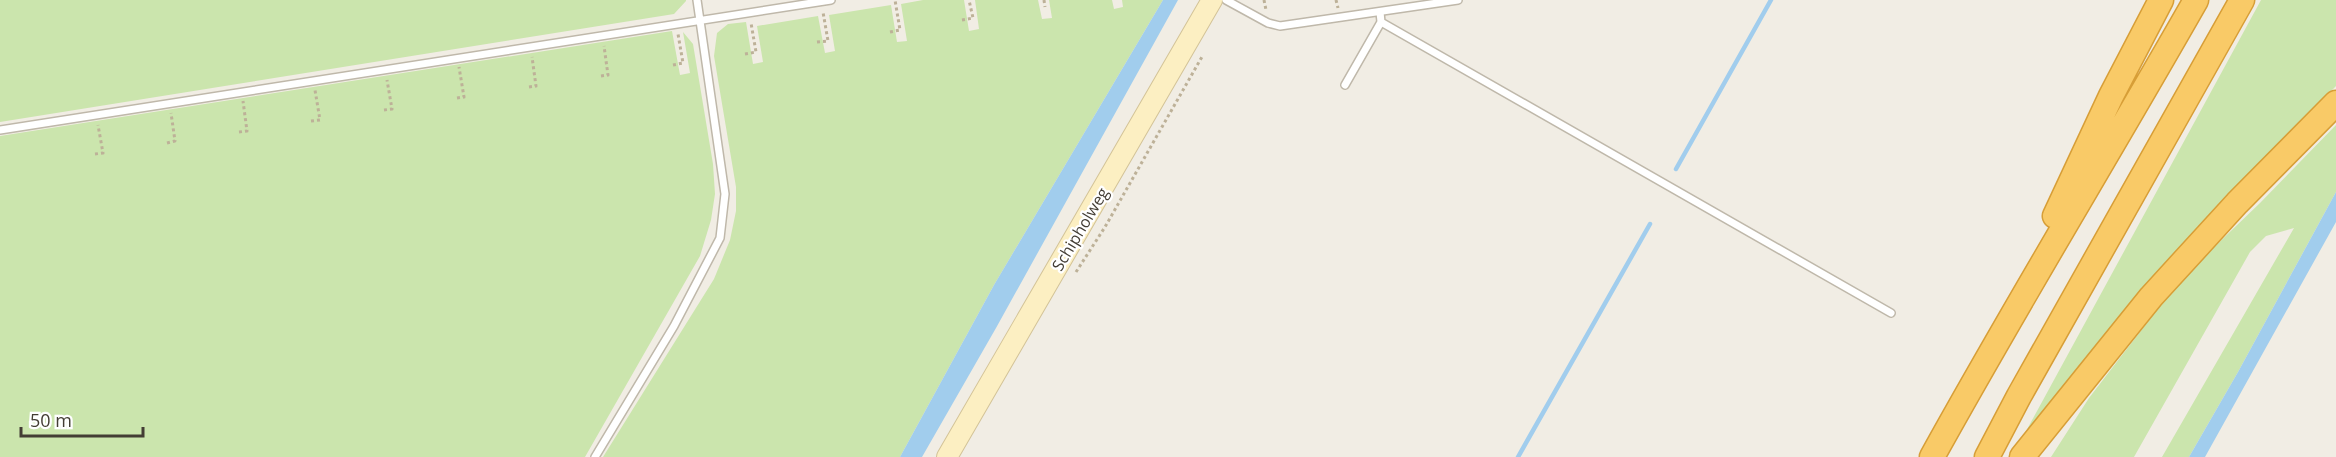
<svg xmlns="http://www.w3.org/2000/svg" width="2336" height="457" viewBox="0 0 2336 457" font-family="'Open Sans',sans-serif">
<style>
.green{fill:#cbe5ad}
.water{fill:#a1cded}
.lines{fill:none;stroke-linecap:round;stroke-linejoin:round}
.stream{stroke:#a1cded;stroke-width:4.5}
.service-casing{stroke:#bfb8aa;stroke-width:10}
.secondary-casing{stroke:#d3c397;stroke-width:22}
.motorway-casing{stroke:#d79e37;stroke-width:27}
.path{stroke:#bdb198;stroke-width:3;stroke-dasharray:3 3;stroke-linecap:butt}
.service{stroke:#fff;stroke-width:7}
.secondary{stroke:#fcefc2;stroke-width:20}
.motorway{stroke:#f9ca67;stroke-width:24}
.labels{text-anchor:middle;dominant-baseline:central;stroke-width:4.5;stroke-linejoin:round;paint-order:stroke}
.street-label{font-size:16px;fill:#433d34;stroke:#fff}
</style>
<rect width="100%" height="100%" fill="#f1ede4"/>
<!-- green -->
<path class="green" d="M0 0H686V1L674 14 0 122Z
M923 0H964L969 31 979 29 975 0H1038L1042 19 1052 18 1049 0H1112L1114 9 1123 7 1122 0H1163L994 285 900 457H603L714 279 730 240 736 211V187L714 56 717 33 728 24 746 22 753 64 763 62 757 26 818 16 825 53 835 51 829 15 891 5 897 42 907 41 901 4Z
M2261 0H2336V86C2221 202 2114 328 2012 457Z
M672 31 680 75 690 73 683 32 693 44 713 164 715 194 711 220 700 256 585 457H0V136Z
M2336 125V192L2238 372 2189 457H2162L2294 228 2266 236 2250 252 2134 457H2051L2089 398 2180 280 2260 203Z"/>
<!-- water -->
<path class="water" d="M1163 0H1178L996 328 922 457H900L994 285Z
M2336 192V222L2205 457H2189L2238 372Z"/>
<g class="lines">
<!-- stream -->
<path class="stream" d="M1676 169 1771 0
M1518 457 1650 224"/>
<!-- service casing -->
<g class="service-casing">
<path id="service" d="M1226 0 1268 23 1280 26 1458 0
M1380 12 1381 22 1891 313
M1345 85 1381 22
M0 130 831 0
M595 457 674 326 720 238 725 194 697 0"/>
</g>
<!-- secondary casing -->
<g class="secondary-casing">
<path id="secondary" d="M947 457 1212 0"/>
</g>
<!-- motorway casing -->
<g class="motorway-casing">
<path id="motorway" d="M2055 216 2111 96 2161 0
M1932 457C2017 303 2109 153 2196 0
M1987 457 2019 396 2242 0
M2022 457 2151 297 2237 203 2336 103"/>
</g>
<!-- path -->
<path class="path" d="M1044 0 1045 7
M1264 0 1266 10
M1336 0 1338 8
M962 20 973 18 969 0
M890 32 900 30 895 0
M817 42 828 41 823 12
M745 54 756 52 751 23
M673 65 683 63 678 34
M601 76 608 75 604 46
M529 87 536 86 532 57
M457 98 464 97 459 67
M384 110 392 109 387 80
M311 121 320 120 315 90
M239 132 247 131 243 101
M167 143 175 141 171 113
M95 154 103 153 98 125
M1076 272 1105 227 1203 55"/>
<!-- service -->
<use href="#service" class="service"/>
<!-- secondary -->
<use href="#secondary" class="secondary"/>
<!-- motorway -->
<use href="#motorway" class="motorway"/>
</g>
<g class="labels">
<!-- street labels -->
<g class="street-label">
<text transform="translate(1080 229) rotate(-59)">Schipholweg</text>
</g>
</g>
<!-- scale -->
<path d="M21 427v9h122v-9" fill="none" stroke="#433d34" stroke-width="3"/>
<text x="30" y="427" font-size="18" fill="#433d34" stroke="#ffffff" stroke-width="4.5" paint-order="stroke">50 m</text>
</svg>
